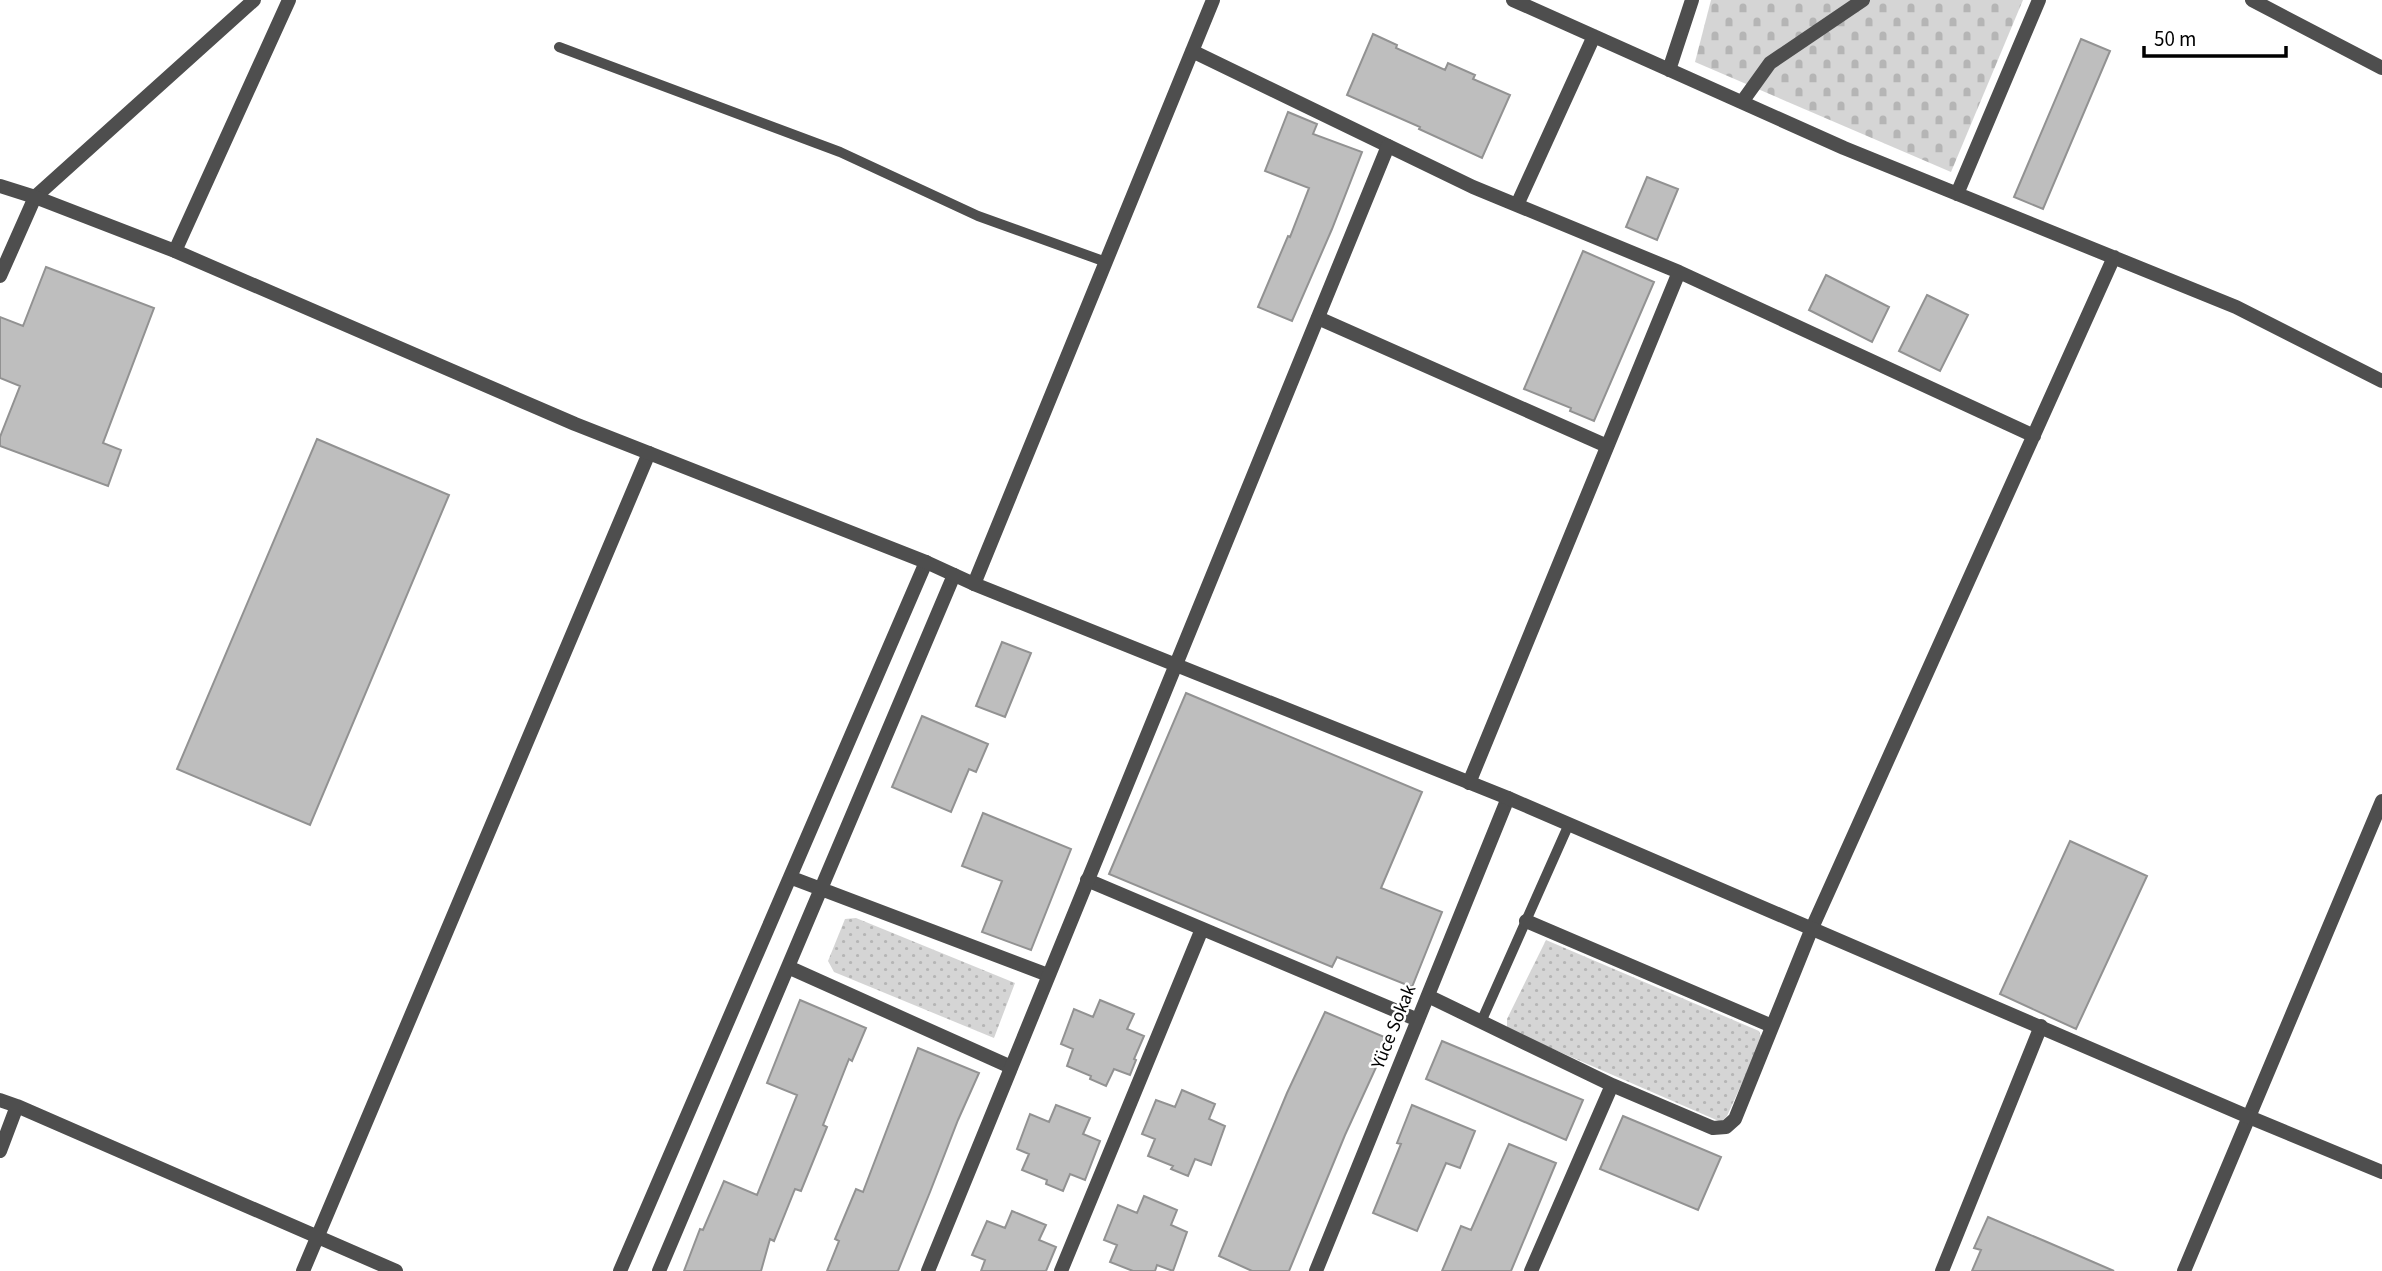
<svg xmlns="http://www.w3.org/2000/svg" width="2382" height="1271" viewBox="0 0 2382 1271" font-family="'Source Sans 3',sans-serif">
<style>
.grass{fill:url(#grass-dots)}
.cemetery{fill:url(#cemetery-stones)}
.building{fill:#bebebe;stroke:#929292;stroke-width:2}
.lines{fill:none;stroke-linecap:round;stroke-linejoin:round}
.service{stroke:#4e4e4e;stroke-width:10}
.minor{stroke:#4e4e4e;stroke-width:14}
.tertiary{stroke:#4e4e4e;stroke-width:14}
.labels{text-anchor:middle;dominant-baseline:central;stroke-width:5;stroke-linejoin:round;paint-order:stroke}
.street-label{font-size:19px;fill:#000;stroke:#fff}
</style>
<defs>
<pattern id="grass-dots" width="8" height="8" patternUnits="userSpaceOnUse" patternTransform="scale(1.75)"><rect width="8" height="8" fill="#d5d5d5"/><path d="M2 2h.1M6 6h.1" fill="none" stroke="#b5b5b5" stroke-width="1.8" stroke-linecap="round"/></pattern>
<pattern id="cemetery-stones" width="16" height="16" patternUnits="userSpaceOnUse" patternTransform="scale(1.75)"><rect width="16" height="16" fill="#d5d5d5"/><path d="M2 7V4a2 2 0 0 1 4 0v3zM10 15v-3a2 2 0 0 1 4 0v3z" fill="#b5b5b5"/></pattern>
</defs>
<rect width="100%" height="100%" fill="#fff"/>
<!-- grass -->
<path class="grass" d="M856 918 1015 983 994 1038 834 972 828 961 845 919Z
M1546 940 1759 1031 1762 1039 1727 1116 1721 1122 1507 1029V1019Z"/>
<!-- cemetery -->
<path class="cemetery" d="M1711 0H2023L1951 172 1695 62Z"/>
<!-- building -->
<path class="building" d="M1373 34 1397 45 1396 48 1445 70 1448 63 1475 75 1473 79 1510 95 1482 158 1419 129 1420 127 1347 95Z
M2081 39 2110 51 2043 209 2014 197Z
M1288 112 1317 124 1313 134 1362 152 1332 229 1292 321 1258 307 1288 236 1290 237 1309 188 1265 171Z
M1647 177 1678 189 1657 240 1626 227Z
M1583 251 1654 282 1594 421 1570 411 1571 408 1524 389Z
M46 267 154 308 103 443 121 450 108 486 0 446V437L20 386 0 378V317L23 326Z
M1826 275 1889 307 1872 342 1809 310Z
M1927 295 1968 315 1940 371 1899 351Z
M317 439 449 495 310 825 177 769Z
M1002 642 1031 653 1005 717 976 706Z
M1186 693 1422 792 1381 888 1442 912 1412 987 1337 957 1332 967 1109 874Z
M922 716 988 744 976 772 969 769 951 812 892 787Z
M983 813 1071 849 1031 950 982 932 1002 881 962 866Z
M2070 841 2147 876 2076 1029 2000 994Z
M800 1000 866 1028 852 1061 849 1059 823 1125 827 1127 801 1191 795 1189 774 1241 770 1239 761 1271H684L700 1229 703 1230 724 1181 757 1195 797 1095 767 1083Z
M1100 1000 1134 1014 1127 1029 1144 1036 1134 1059 1136 1060 1130 1075 1114 1069 1106 1086 1090 1079 1091 1076 1067 1066 1073 1049 1061 1044 1074 1009 1093 1017Z
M1325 1012 1389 1039 1345 1135 1289 1271H1252L1219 1256 1287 1093Z
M1442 1041 1583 1100 1566 1140 1426 1079Z
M918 1048 979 1073 958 1120 930 1192 898 1271H827L839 1241 835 1239 856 1189 863 1192Z
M1182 1090 1215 1104 1209 1119 1225 1126 1211 1165 1195 1159 1188 1176 1171 1169 1173 1166 1148 1156 1155 1139 1142 1134 1156 1100 1175 1107Z
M1056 1105 1090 1118 1083 1134 1100 1141 1085 1180 1070 1174 1063 1191 1046 1184 1047 1180 1022 1170 1029 1154 1017 1149 1030 1114 1049 1122Z
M1412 1105 1475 1131 1460 1168 1446 1163 1417 1231 1373 1213 1401 1144 1397 1143Z
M1623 1116 1721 1157 1698 1210 1600 1169Z
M1509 1144 1556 1163 1511 1271H1442L1461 1226 1471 1230Z
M1144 1196 1177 1210 1171 1225 1187 1232 1173 1271 1157 1265 1155 1271H1133L1110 1262 1117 1245 1104 1240 1118 1205 1137 1213Z
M1012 1211 1046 1225 1039 1240 1056 1247 1046 1271H981L985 1260 972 1255 987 1221 1005 1228Z
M1988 1217 2047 1242 2114 1271H1972L1981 1250 1974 1248Z"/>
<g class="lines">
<!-- service -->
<path class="service" d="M559 47 840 152 978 216 1106 262
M1481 1022 1569 824"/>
<!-- minor -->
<path class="minor" d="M1513 0 1844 148 2236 307 2382 381
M2252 0 2382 68
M1192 51 1473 187 1679 272 2034 436
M1669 70 1692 0
M1742 102 1770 63 1863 0
M1957 194 2039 0
M1517 205 1594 36
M175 251 289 0
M0 276 35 197 254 0
M1318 318 1607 446
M974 584 1213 0
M1469 783 1679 272
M792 878 1048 975
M1087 880 1418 1020
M1526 921 1772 1026
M788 967 1011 1067
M1428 996 1612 1085 1531 1271
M1612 1085 1713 1128 1726 1127 1735 1119 1812 928 2114 257
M0 1100 17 1106 0 1151
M17 1106 396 1271
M303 1271 649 453
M620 1271 926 562
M659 1271 954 575
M1061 1271 1202 929
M1316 1271 1508 798
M1942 1271 2041 1026
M2184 1271 2382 801"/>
<!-- tertiary -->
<path class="tertiary" d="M0 186 35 197 175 251 575 424 926 562 974 584 1508 798 2249 1117 2382 1172
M928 1271 1388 146"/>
</g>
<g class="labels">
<!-- street labels -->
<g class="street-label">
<text transform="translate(1394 1027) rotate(-68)">Yüce Sokak</text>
</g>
</g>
<!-- scale -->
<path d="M2144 46v10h142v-10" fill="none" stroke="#000000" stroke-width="3.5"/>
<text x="2154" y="46" font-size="21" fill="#000000" stroke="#ffffff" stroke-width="5" paint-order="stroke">50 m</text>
</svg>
